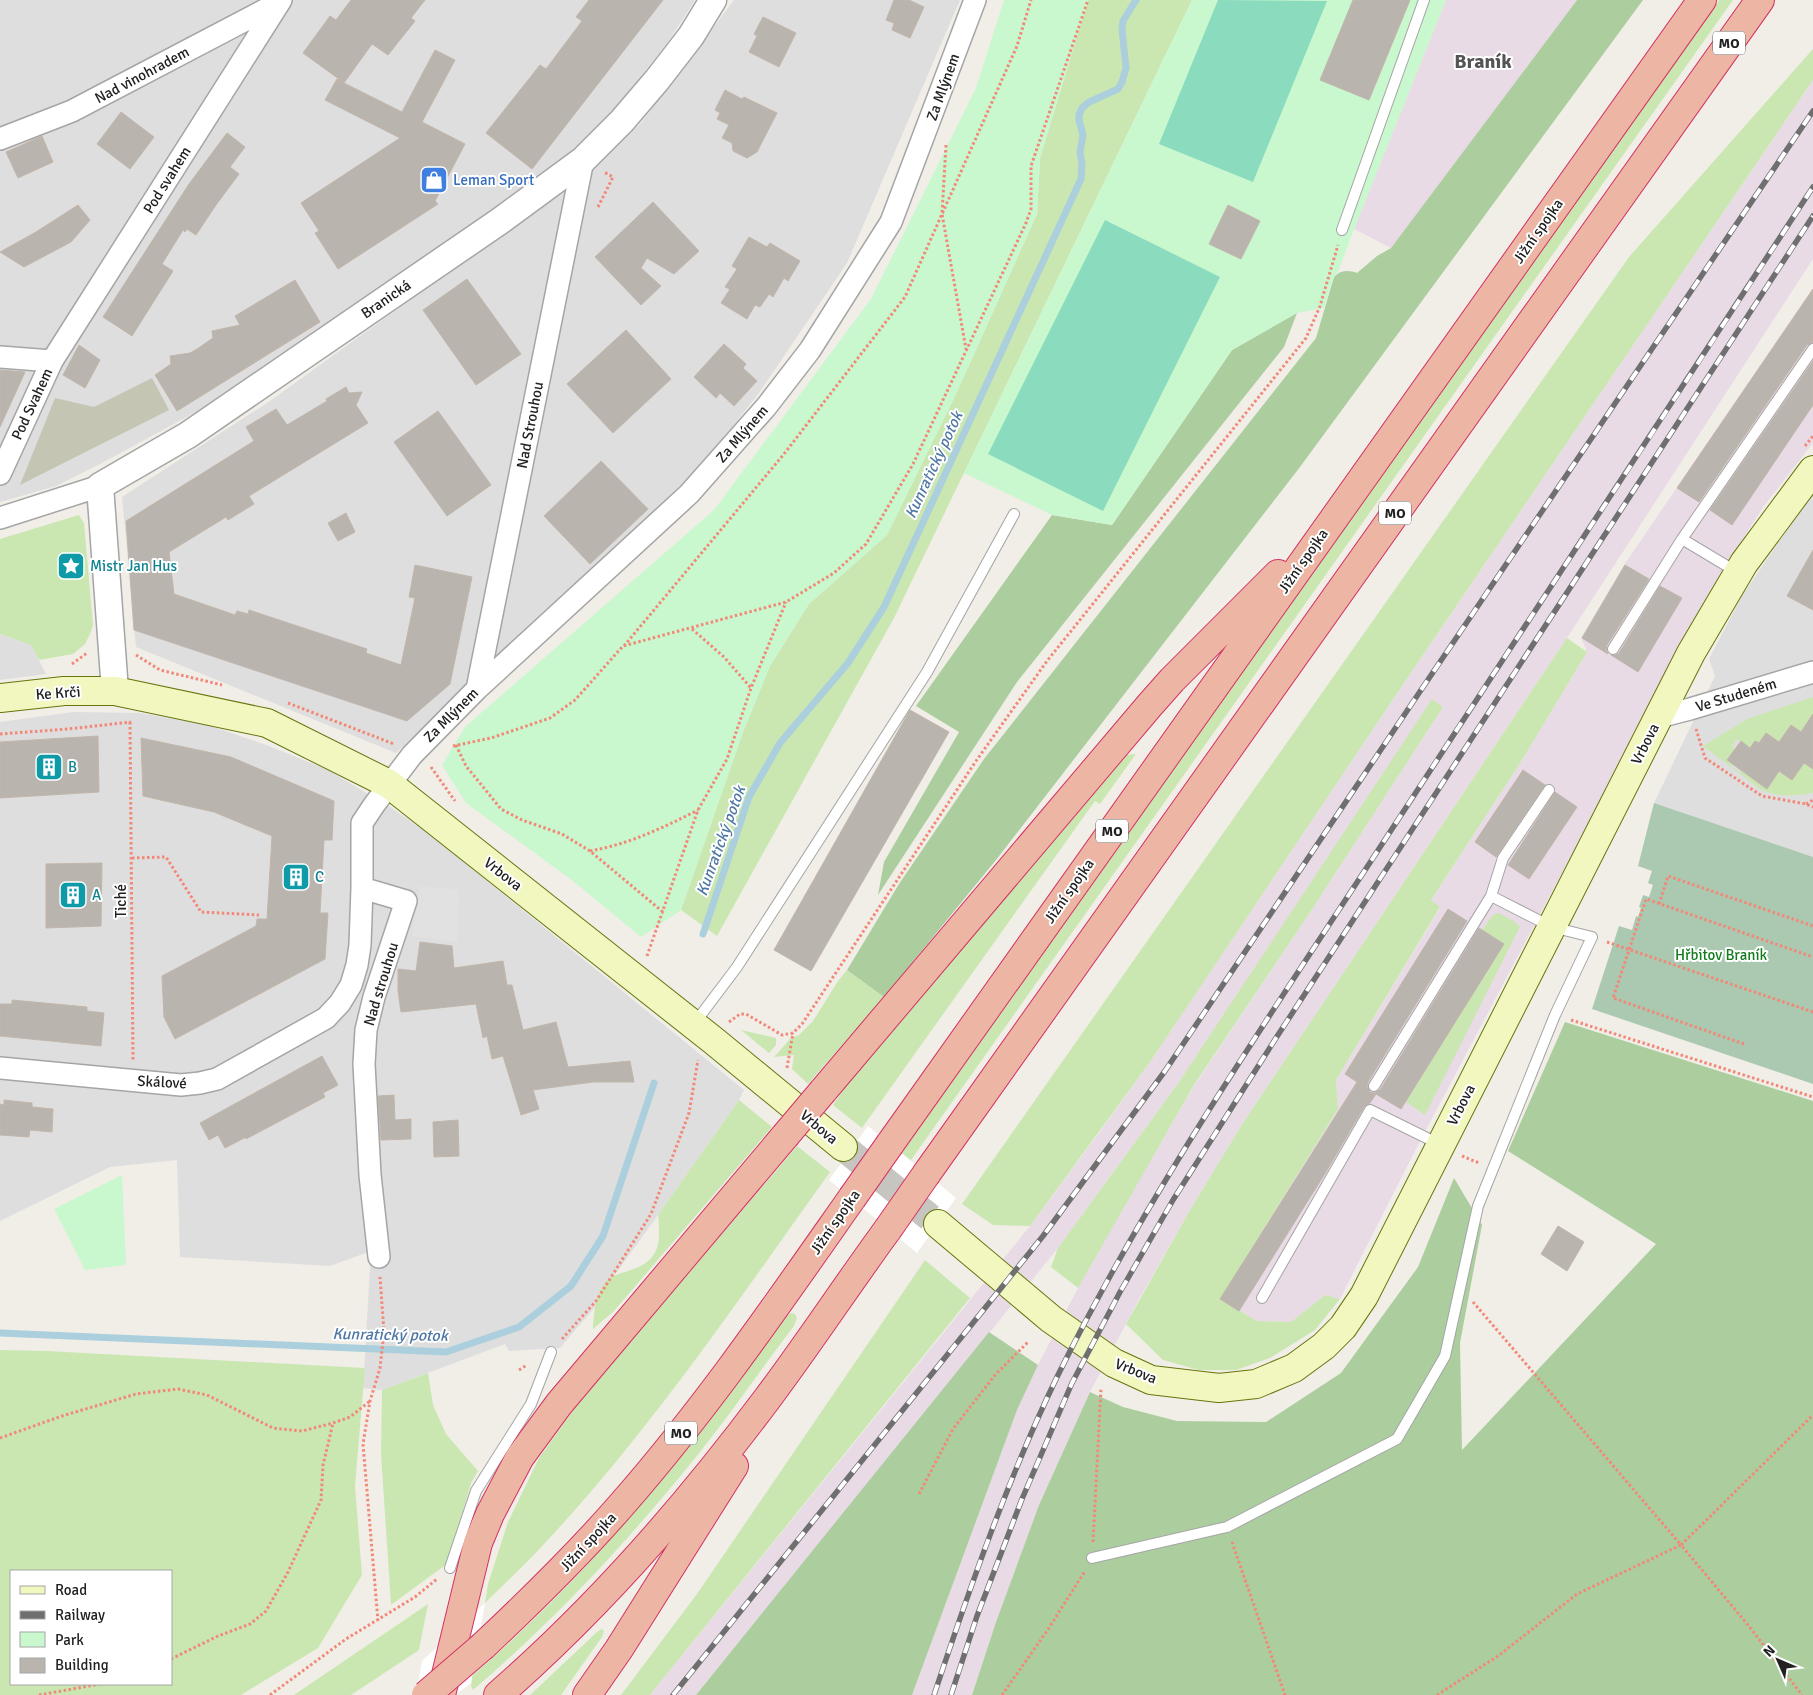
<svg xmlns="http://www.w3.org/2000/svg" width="1813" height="1695" viewBox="0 0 1813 1695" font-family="Signika,sans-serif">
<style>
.residential{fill:#dfdede}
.industrial{fill:#e9dbe6}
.construction{fill:#c5c5b4}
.grass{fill:#cae7b2;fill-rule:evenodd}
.forest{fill:#acce9f}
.cemetery{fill:#abc8b0}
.park{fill:#c9f7ce}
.pitch{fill:#8bdbbe}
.parking{fill:#e1e1e1}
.pier{fill:#fff}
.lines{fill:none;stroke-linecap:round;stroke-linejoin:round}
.stream{stroke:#abcfdc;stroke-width:7}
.building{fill:#bab4ae;stroke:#c2b6ab}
.secondary-tunnel{stroke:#c7c5c0;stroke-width:28;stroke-dasharray:28 14;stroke-linecap:butt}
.service-casing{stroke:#a5a5a5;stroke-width:12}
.minor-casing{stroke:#a5a5a5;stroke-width:24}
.tertiary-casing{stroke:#a5a5a5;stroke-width:29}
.secondary-casing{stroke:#66750b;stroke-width:30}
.trunk-casing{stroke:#d23264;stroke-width:30}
.path{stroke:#f28878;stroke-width:3;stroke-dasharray:2.5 2.5;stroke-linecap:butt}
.service{stroke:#fff;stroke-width:10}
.minor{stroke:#fff;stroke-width:21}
.tertiary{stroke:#fff;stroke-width:26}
.secondary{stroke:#f2f7c0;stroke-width:28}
.trunk{stroke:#edb6a4;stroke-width:28}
.rail-casing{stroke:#6f6f6f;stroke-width:5.5}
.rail{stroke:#fff;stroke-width:4;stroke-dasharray:11;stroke-linecap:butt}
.trunk-bridge-casing{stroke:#d23264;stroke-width:30;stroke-linecap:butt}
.trunk-bridge{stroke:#edb6a4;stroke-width:28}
.labels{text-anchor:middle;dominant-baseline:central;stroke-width:4;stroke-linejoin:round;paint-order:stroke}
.shield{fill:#fff;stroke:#646464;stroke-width:1}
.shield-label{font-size:14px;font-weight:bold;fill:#212121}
.street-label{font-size:15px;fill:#212121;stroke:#fff}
.shop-label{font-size:15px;fill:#366cbe;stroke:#fff;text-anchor:start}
.culture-label{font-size:15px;fill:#0d838f;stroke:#fff;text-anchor:start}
.park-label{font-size:15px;fill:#127c1e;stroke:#fff}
.water-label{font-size:16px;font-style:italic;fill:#4f77a4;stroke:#fff}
.district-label{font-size:20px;font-weight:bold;fill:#545454;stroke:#fff}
</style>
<rect width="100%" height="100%" fill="#f1eee8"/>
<!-- residential -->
<path class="residential" d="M0 0H695L670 39 607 120 558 164 498 208 218 400 102 463 56 486 0 502Z
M734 0H960L847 263 759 393 707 459 650 519 456 696 396 753 136 647 122 497 270 401 590 170 640 124Z
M1813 492V857L1654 803 1715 676 1709 659 1742 596Z
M0 634 31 645 46 674 0 680Z
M73 712 140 713 208 725 269 746 328 770 390 807 428 833 744 1090 739 1100 658 1215 614 1276 609 1279 601 1289 595 1307 560 1348 509 1351 505 1344 382 1390 363 1388 371 1251 330 1266 180 1257 177 1160 110 1167 0 1221V722Z"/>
<!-- industrial -->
<path class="industrial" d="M1446 0H1577L1391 248 1354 229Z
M1813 80V259L1567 638 1241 1126 1190 1210 1138 1301 1090 1392 1039 1505 996 1622 972 1695H912L1017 1410 1038 1365 1078 1288 1111 1228 1194 1086 1311 911 1443 707 1234 1002 1179 1082 1058 1248 696 1695H650L1030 1226 1096 1137 1150 1062 1404 683Z
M1813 288V443L1764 506 1719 576 1418 1145 1340 1299 1325 1295 1291 1322 1257 1321 1220 1299 1338 1109 1336 1080 1440 908 1431 900 1519 765 1587 652 1581 638 1624 565Z"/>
<!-- construction -->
<path class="construction" d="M152 378 169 410 20 485 55 398 94 407Z"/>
<!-- grass -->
<path class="grass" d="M1088 0H1192L894 618 717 936 681 910 743 732 770 666 809 604 887 535 956 394 1037 214 1040 158Z
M1719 0H1733L911 1160 902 1153Z
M1813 49V80L1404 683 1150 1062 1030 1226 993 1225 962 1204 1629 257Z
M79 515 84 523 93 625 90 634 85 644 73 654 39 660 31 645 0 634V539Z
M1567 638 1587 652 1519 765 1431 900 1440 907 1336 1080 1338 1109 1220 1299 1257 1321 1291 1322 1325 1295 1340 1299 1315 1330 1270 1358 1236 1370H1199L1163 1360 1126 1324 1190 1210 1241 1126Z
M1813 697V722L1809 727 1806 725 1801 732 1791 725 1779 742 1766 733 1759 743 1755 741 1750 748 1737 739 1732 746 1735 749 1727 760 1732 764 1731 766 1741 773 1742 771 1767 788 1779 771 1792 780 1804 763 1813 769V793C1795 796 1776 798 1760 789L1703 746 1747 719Z
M1432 699 1443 707 1311 911 1194 1085 1078 1288 1051 1267 1058 1248 1179 1082Z
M1136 754 1100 804 1095 801 862 1128 833 1105 848 1083 1127 755Z
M1499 913 1515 922 1520 927 1425 1115 1406 1102 1504 944 1482 930 1493 915Z
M847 970 884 997 808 1084 792 1069 794 1055 774 1057 790 1039 799 1035 813 1021 838 981Z
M741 1030 776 1038V1045L769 1053Z
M739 1100 772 1127 614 1311 593 1329C594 1313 595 1291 609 1279 615 1274 624 1273 631 1270 660 1260 661 1243 658 1215Z
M797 1146 830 1172C739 1299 651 1430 544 1544 526 1564 505 1583 485 1603L488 1584 508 1522 539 1458 580 1401Z
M925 1260 970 1298 650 1695H621L697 1594Z
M791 1313 795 1314 797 1318 794 1326C761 1369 730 1415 696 1457 628 1541 555 1620 473 1690L471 1686 472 1676C593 1572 692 1448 784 1318Z
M0 1350 47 1351 365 1368 355 1486 362 1575 318 1648 241 1695H0ZM171 1571V1684H11V1571Z
M428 1373 433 1405 446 1434 478 1471 471 1483 448 1563 391 1605 381 1454 382 1390Z
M428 1604 419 1650 351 1695H294Z
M602 1629 604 1631 602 1637 561 1695H530L597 1632Z"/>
<!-- forest -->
<path class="forest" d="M1577 0H1643L1300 467 996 860 884 997 847 970 899 884 984 759 1316 338 1334 277C1341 270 1348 270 1357 273L1377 256 1391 248Z
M1297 313 1284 347 1017 682 878 895 884 862 959 732 916 706 1052 515 1112 525 1232 350Z
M1565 1022 1813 1101V1695H972L996 1622 1039 1505 1090 1392 1123 1407 1177 1421 1266 1422 1341 1373 1418 1267 1454 1178 1482 1225 1460 1343 1462 1450 1656 1244 1508 1151Z
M989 1332 1038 1365 1017 1410 912 1695H696Z"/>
<!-- cemetery -->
<path class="cemetery" d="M1654 803 1813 857V1084L1592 1009 1619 926 1632 930 1636 916 1638 917 1641 908 1639 907 1643 895 1649 897 1653 885 1648 883 1652 871 1638 866Z"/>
<!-- park -->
<path class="park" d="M1004 0H1088L1040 158 1037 214 956 394 887 535 809 604 770 666 743 732 681 910 641 937 573 881 466 803 442 765 465 727 714 510 871 299 976 88Z
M1192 0H1446L1354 229 1338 272 1334 277 1324 308 1297 313 1232 350 1112 525 1052 515 964 473Z
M122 1175 126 1265 85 1270 54 1209Z"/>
<!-- pitch -->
<path class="pitch" d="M1218 0 1327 1 1253 182 1159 144Z
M1105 220 1220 277 1103 511 988 454Z"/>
<!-- parking -->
<path class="parking" d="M420 886 459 890 457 942 412 936Z"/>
<!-- pier -->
<path class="pier" d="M868 1126 956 1198 917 1253 829 1180Z
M485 1603 471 1683 455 1695H416L422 1661Z"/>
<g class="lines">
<!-- stream -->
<path class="stream" d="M703 934 749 797 780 743 848 663 884 607 1081 179 1082 164 1080 152 1083 135 1079 120V115L1082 108 1089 102 1118 89 1122 82 1126 68 1122 29 1123 21 1136 0
M0 1333 446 1352 519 1327 571 1286 603 1236 654 1083"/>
</g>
<!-- building -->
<path class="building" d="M351 0H425L411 18 415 21 388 55 372 44 344 83 402 112 435 50 455 60 422 122 465 144 435 201 438 204 338 269 315 233 319 231 301 203 400 138 325 100 337 79 343 82 303 53 330 16 336 20Z
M589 0H663L532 169 486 133 540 65 546 69 582 21 576 17Z
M894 0H909L924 7 910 38 892 30 894 23 886 20Z
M1353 0H1410L1369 100 1320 80Z
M763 17 796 33 779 67 749 52 757 36 754 34Z
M725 90 742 99 744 97 777 113 757 152 747 158 733 151 732 143 722 138 729 125 717 119 720 113 715 110Z
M121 112 154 137 130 169 97 144Z
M227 133 245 147 230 167 239 174 216 205 196 235 187 229 185 232 183 230 162 264 173 271 132 336 103 317 189 184Z
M42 136 53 162 18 178 6 152Z
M653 202 699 251 674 274 647 258 641 268 661 286 641 305 595 257Z
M78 205 90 220 71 242 24 267 0 252 36 232Z
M1228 205 1260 221 1241 259 1209 244Z
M749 237 767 247 770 243 800 261 788 281 784 278 773 297 769 294 760 307 755 305 747 319 721 303 730 289 725 287 737 269 732 266Z
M467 279 521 354 476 385 423 310Z
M295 280 320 322 177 411 155 375 171 364 170 356 190 353 197 349 213 338 212 331 240 325 235 316Z
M1813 289V342L1807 345 1699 502 1677 488Z
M626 330 671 379 613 433 567 384Z
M724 344 746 364 743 368 757 381 734 406 720 393 716 398 694 377Z
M79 345 100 360 85 388 63 375Z
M1813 361V405L1732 525 1710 510Z
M0 370 25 372 0 427Z
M346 387 349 393 362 392 356 405 368 423 249 496 254 504 228 520 226 517 169 552 174 594 235 615 237 611 248 614 249 610 258 613 367 649 366 653 401 665 415 598 409 597 415 565 472 577 450 684 407 721 134 630 126 521 254 441 246 427 276 409 287 425 327 401 326 399Z
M438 411 491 485 447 516 394 442Z
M601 461 648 509 590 564 544 516Z
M346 513 355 532 338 541 328 523Z
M1813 550V610L1787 596Z
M1625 565 1649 579 1607 645 1606 649 1608 654 1582 638Z
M1660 586 1682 598 1638 672 1611 655H1616L1619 653Z
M910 710 949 732 811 971 774 950Z
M1813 714V769L1804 763 1792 780 1779 771 1767 789 1727 760 1741 741 1750 748 1755 741 1759 743 1766 733 1779 742 1791 725 1801 732Z
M98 736 99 792 0 798V742Z
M141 738 231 757 334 801 332 840H324L320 913H328L325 959 175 1039 164 1017 162 976 256 926 257 919H267L272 836 214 812 143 796Z
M1523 770 1545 785 1496 857 1475 842Z
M1555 792 1577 807 1529 879 1508 865Z
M102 863 101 926 46 928V864Z
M1448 909 1467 921 1368 1082 1367 1086 1370 1092 1374 1093 1380 1090 1479 928 1504 944 1401 1109 1376 1094 1370 1103 1364 1107 1326 1172 1239 1311 1220 1299 1357 1082 1345 1074Z
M420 942 452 946 454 968 503 961 507 985H512L523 1030 556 1022 568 1067 630 1061 634 1082H593L533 1090 539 1109 521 1115 503 1056 492 1059 487 1036 483 1038 476 1004 401 1012 398 991V969L416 971Z
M12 1000 87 1007V1011L104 1013 101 1046 0 1036V1004H12Z
M322 1056 338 1085 323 1093 325 1097 246 1139V1137L225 1148 218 1135 209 1140 200 1123Z
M394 1095 395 1120 411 1119V1139L381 1140 378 1096Z
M4 1100 32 1103V1107L53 1109 52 1132 30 1130 29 1137 0 1135V1104L4 1105Z
M458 1120 459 1156 434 1157 433 1122Z
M1558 1226 1584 1242 1567 1271 1541 1254Z"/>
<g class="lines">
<!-- secondary-tunnel -->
<path class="secondary-tunnel" d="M843 1147 938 1224"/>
<!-- service casing -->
<g class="service-casing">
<path id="service" d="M1342 230 1424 0
M1737 572 1682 539 1813 349
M1613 649 1682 539
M694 1024 737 967 927 672 1014 514
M1374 1086 1491 896
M1262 1298 1370 1110 1441 1145
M1092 1558 1227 1527 1397 1439 1445 1356 1478 1206 1555 1015 1592 937 1552 927 1491 896 1503 858 1549 790
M450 1568 476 1491 531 1404 551 1352"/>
</g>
<!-- minor casing -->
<g class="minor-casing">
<path id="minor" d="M0 139 72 111 278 3
M0 357 52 361
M0 474 52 361 281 0
M0 518 100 486
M477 689 583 160
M1659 717 1690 709 1813 672
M0 1068 181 1085 200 1083 217 1079 326 1018 340 1003 351 985 357 965 360 945 362 888
M379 1257 370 1175 364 1064 366 1030 374 997 406 901 362 888V823L374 805 412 755 477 689 689 494 766 407 810 350 891 222 975 0"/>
</g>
<!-- tertiary casing -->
<g class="tertiary-casing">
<path id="tertiary" d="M115 691 100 486 188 435 500 221 583 160 622 121 657 80 691 36 713 0"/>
</g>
<!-- secondary casing -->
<g class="secondary-casing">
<path id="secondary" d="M0 698 64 691H115L267 723 389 784 714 1041 843 1147
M938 1224 1051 1319 1114 1363 1151 1380 1219 1388 1256 1384 1294 1368 1324 1346 1343 1327 1364 1296 1691 653 1744 563 1813 470"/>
</g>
<!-- trunk casing -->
<g class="trunk-casing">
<path id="trunk" d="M823 1091 1149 706 1172 680 1278 574
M890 1144 1702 0
M927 1173 1760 0
M483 1646C532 1600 580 1553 624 1502 707 1407 779 1302 852 1198
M442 1691 478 1543 490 1514 520 1457 559 1404 785 1136
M498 1695C599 1607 687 1506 767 1399 809 1343 847 1285 888 1229
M587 1695 619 1649 734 1466"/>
</g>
<!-- path -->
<path class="path" d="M946 145 942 214 966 349
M598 207 613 177 604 172
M1805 446 1813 436
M692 629 724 657 751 688
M624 646 784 454 905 297 1017 46 1031 0
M136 655 160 670 222 685
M72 664 87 653
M288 703 394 744
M130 722 133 1060
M1696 729 1705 758 1762 796 1806 804 1813 807
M0 734 68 729 131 722
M456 745 466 766 501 809 522 820 562 834 590 851 663 912
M453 746 491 738 550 718 575 700 623 646 786 602 834 573 866 544 913 464 1026 223 1031 209V166L1088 0
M431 767 455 801
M1806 804 1813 800
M590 851C629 844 663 828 698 810
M132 858 166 857 201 912 259 915
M1659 904 1668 876 1813 926
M1607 942 1813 1012
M647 956 698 810 727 759 751 688 786 602
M1571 1020 1813 1097
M729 1022 740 1014H746L782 1035 793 1033 802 1024 976 761 1047 661 1306 338 1320 306 1338 245
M1744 1044 1613 998 1646 899 1813 957
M787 1068 793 1033
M1462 1156 1479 1163
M1473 1302 1681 1545 1813 1415
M562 1339 596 1301 651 1214 689 1113 698 1060
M519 1370 527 1365
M0 1438 62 1416 136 1394 178 1389 207 1395 273 1428 302 1431 333 1423 350 1417 370 1401
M919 1494 953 1429 995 1375 1028 1342
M1093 1542 1101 1388
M1232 1542 1285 1695
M378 1621 363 1444 370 1401 380 1368 384 1332 380 1277
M171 1659 218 1636 250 1624 266 1611 288 1572 321 1500 323 1465 333 1423
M39 1695 100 1684
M270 1695 346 1639 415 1597 437 1579
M1002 1695 1047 1631 1085 1571
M1437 1695 1498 1656 1577 1594 1681 1545 1748 1625 1802 1695"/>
<!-- service -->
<use href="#service" class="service"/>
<!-- minor -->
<use href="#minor" class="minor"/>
<!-- tertiary -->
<use href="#tertiary" class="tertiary"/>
<!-- secondary -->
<use href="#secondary" class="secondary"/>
<!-- trunk -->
<use href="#trunk" class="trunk"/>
<!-- rail casing -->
<g class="rail-casing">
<path id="rail" d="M673 1695 1043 1236 1165 1071 1419 693 1813 111
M934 1695C970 1587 1008 1478 1058 1375 1151 1187 1274 1010 1388 835 1529 619 1672 404 1813 187
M951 1695 977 1616 1022 1499 1072 1383 1120 1292 1173 1200 1276 1038 1813 216"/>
</g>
<!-- rail -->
<use href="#rail" class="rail"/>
<!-- trunk-bridge casing -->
<g class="trunk-bridge-casing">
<path id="trunk-bridge" d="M785 1136 823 1091
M852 1198 890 1144
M888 1229 927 1173
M426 1695 483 1646"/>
</g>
<!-- trunk-bridge -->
<use href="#trunk-bridge" class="trunk-bridge"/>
</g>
<!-- icons -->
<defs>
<g id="shop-square" transform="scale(1.4375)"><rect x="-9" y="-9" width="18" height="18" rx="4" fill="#3f7fe0" stroke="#fff"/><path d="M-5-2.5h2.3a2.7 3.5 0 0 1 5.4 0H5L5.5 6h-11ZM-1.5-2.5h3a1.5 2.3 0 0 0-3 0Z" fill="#fff"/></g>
<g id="sight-square" transform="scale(1.4375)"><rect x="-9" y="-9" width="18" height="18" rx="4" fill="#0f9aa8" stroke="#fff"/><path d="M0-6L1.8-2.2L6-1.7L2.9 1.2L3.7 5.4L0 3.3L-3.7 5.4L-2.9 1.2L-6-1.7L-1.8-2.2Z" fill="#fff"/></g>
<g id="building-square" transform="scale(1.4375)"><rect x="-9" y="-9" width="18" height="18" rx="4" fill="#0f9aa8" stroke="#fff"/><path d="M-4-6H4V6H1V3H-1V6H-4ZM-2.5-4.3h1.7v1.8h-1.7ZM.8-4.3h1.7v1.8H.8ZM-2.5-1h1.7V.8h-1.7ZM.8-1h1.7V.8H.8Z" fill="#fff"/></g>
</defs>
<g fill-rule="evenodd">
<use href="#shop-square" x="434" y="180"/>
<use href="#sight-square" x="71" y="566"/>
<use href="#building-square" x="49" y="767"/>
<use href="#building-square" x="296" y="877"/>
<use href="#building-square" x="73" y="895"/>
</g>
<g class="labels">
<!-- shield labels -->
<g class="shield">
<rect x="1713" y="31.5" width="32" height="23" rx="4"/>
<rect x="1379" y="501.5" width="32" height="23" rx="4"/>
<rect x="1096" y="819.5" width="32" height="23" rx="4"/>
<rect x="665" y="1421.5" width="32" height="23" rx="4"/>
</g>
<g class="shield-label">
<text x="1729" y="43">MO</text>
<text x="1395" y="513">MO</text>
<text x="1112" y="831">MO</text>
<text x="681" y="1433">MO</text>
</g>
<!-- street labels -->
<g class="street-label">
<text transform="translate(142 75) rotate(-28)">Nad vinohradem</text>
<text transform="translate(943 87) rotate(-70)">Za Mlýnem</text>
<text transform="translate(167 180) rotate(-58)">Pod svahem</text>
<text transform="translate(1538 231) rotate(-55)">Jižní spojka</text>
<text transform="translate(386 299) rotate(-34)">Branická</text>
<text transform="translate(32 404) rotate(-65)">Pod Svahem</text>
<text transform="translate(530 425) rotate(-79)">Nad Strouhou</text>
<text transform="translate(742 434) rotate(-49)">Za Mlýnem</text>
<text transform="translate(1303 561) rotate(-55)">Jižní spojka</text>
<text transform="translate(58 693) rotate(-4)">Ke Krči</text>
<text transform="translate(1736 695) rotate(-17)">Ve Studeném</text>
<text transform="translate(451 715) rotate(-45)">Za Mlýnem</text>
<text transform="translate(1645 744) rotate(-63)">Vrbova</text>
<text transform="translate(503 874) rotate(38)">Vrbova</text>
<text transform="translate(1069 891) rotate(-55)">Jižní spojka</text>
<text transform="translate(121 901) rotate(-90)">Tiché</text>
<text transform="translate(381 984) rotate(-73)">Nad strouhou</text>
<text transform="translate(162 1082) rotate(3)">Skálové</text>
<text transform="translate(1461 1105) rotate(-63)">Vrbova</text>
<text transform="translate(819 1127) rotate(40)">Vrbova</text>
<text transform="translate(835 1222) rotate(-55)">Jižní spojka</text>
<text transform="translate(1136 1371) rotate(22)">Vrbova</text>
<text transform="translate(588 1542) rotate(-47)">Jižní spojka</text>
</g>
<!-- shop labels -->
<g class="shop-label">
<text x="453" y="180">Leman Sport</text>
</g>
<!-- culture labels -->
<g class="culture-label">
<text x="90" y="566">Mistr Jan Hus</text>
<text x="68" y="767">B</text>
<text x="315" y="877">C</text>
<text x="92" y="895">A</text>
</g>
<!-- park labels -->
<g class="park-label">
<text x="1721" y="955">Hřbitov Braník</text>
</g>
<!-- water labels -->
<g class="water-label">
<text transform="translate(934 465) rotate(-65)">Kunratický potok</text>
<text transform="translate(721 841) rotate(-70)">Kunratický potok</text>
<text transform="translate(390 1335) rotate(1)">Kunratický potok</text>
</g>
<!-- district labels -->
<g class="district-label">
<text x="1483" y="61">Braník</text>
</g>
</g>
<!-- legend -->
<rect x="10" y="1570" width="162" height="115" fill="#ffffff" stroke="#a6a6a6"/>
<rect x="20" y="1586" width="25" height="8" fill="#f2f7c0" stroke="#a6a6a6"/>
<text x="55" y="1595" font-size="15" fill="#212121">Road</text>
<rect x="20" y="1611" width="25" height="8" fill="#6f6f6f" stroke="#a6a6a6"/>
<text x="55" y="1620" font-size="15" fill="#212121">Railway</text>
<rect x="20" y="1632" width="25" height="15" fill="#c9f7ce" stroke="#a6a6a6"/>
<text x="55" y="1645" font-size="15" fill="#212121">Park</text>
<rect x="20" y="1658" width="25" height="15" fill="#bab4ae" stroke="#a6a6a6"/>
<text x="55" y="1670" font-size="15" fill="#212121">Building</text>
<!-- north arrow -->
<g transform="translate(1778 1660) rotate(315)" stroke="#ffffff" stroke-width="4" paint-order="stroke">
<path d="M0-4L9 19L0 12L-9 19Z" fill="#212121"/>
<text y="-8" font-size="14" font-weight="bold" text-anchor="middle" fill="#212121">N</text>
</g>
</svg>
